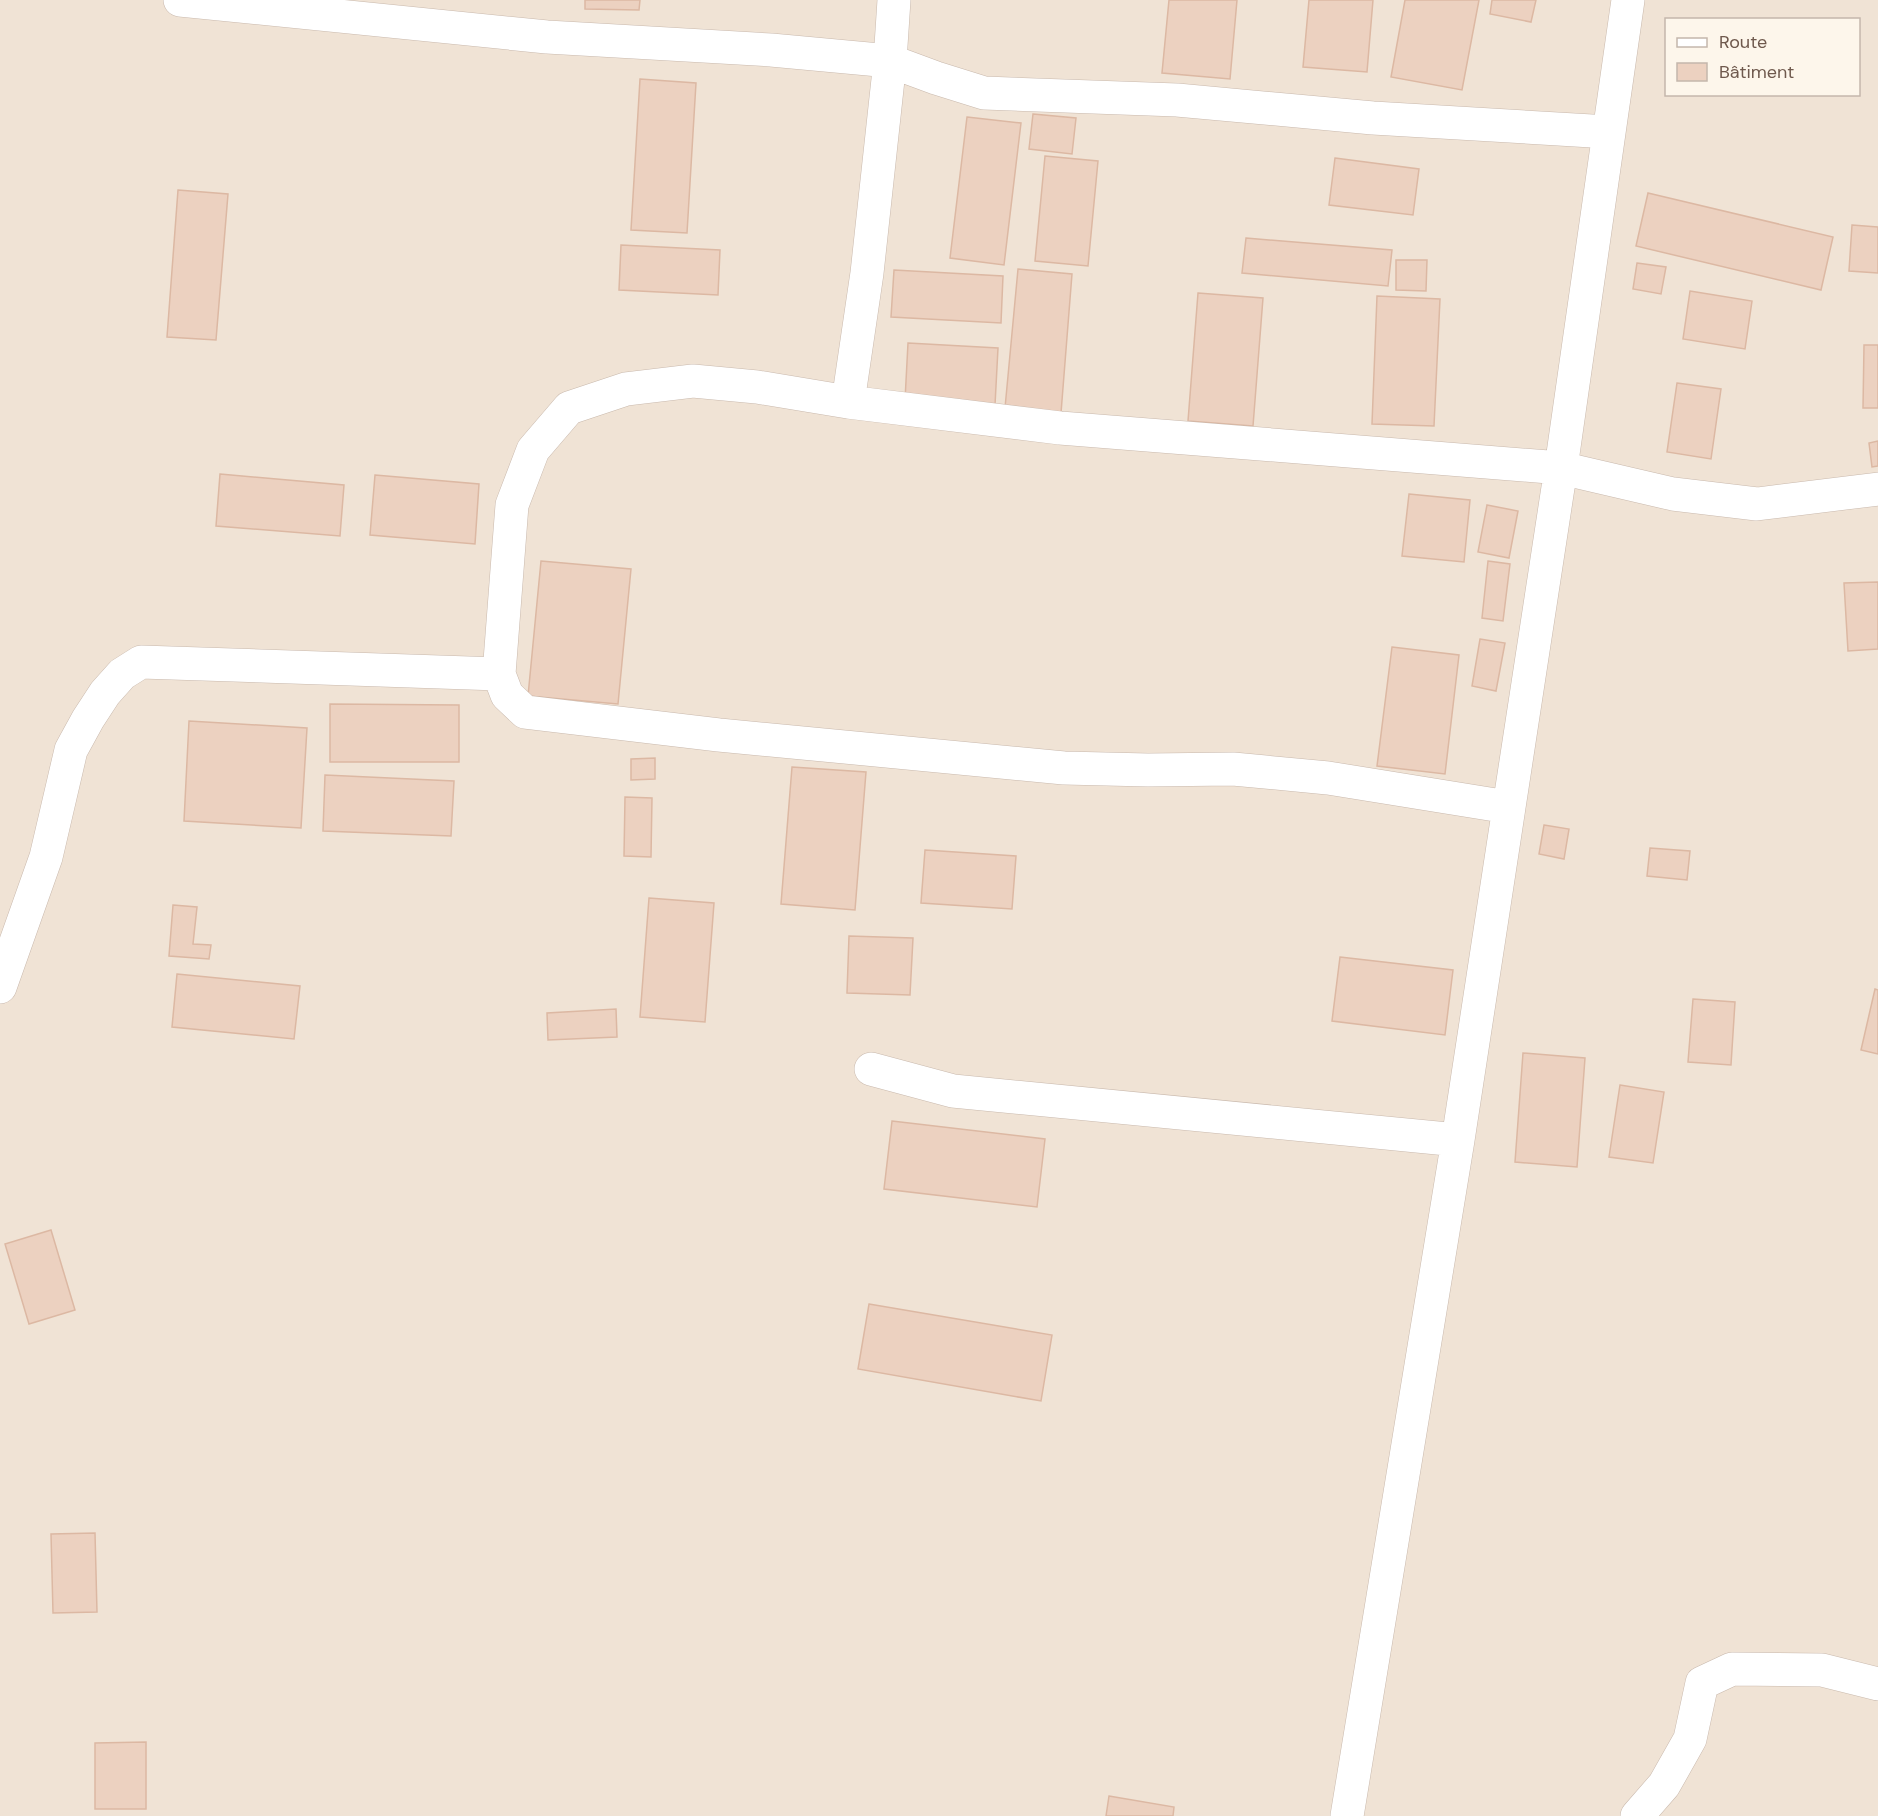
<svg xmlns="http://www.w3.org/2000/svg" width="1878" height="1816" viewBox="0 0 1878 1816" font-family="'DM Sans',sans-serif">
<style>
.residential{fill:#f0e3d5;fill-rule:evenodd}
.building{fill:#ecd1c0;stroke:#dcb8a3;stroke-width:1.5}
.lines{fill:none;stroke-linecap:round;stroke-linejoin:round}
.street-casing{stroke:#c9b9ad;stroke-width:34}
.street{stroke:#fff;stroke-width:33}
</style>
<rect width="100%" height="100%" fill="#f9f1e5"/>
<!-- residential -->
<path class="residential" d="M0 0H1878V1816H0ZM1666 20H1858V94H1666Z"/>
<!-- building -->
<path class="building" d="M585 0H640L639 10 585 9Z
M1169 0H1237L1230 79 1162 73Z
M1309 0H1373L1367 72 1303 67Z
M1405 0H1479L1462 90 1391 77Z
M1492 0H1536L1531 22 1490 14Z
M640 79 696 83 687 233 631 230Z
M1033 114 1076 118 1072 154 1029 149Z
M967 117 1021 123 1004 265 950 258Z
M1045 156 1098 161 1088 266 1035 261Z
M1335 158 1419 169 1413 215 1329 205Z
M178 190 228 194 216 340 167 337Z
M1648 193 1833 237 1821 290 1636 246Z
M1852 225 1878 227V273L1849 271Z
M1246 238 1392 250 1388 286 1242 273Z
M621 245 720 250 718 295 619 290Z
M1396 260H1427L1426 291 1396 290Z
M1637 263 1666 267 1661 294 1633 289Z
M1018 269 1072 274 1061 413 1005 408Z
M894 270 1003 276 1001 323 891 317Z
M1690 291 1752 301 1745 349 1683 339Z
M1198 293 1263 298 1253 426 1188 421Z
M1377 296 1440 299 1434 426 1372 424Z
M908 343 998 348 995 405 905 400Z
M1864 345H1878V408H1863Z
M1677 383 1721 389 1711 459 1667 452Z
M1878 441V466L1872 467 1869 443Z
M220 474 344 485 340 536 216 526Z
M375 475 479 484 475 544 370 535Z
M1409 494 1470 500 1464 562 1402 556Z
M1487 505 1518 511 1509 558 1478 552Z
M541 561 631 569 618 704 528 696Z
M1488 561 1510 564 1503 621 1482 618Z
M1878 582V649L1848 651 1844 583Z
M1480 639 1505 643 1496 691 1472 686Z
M1392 647 1459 655 1445 774 1377 766Z
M330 704 459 705V762H330Z
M189 721 307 728 301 828 184 821Z
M655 758V779L631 780V759Z
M792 767 866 772 855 910 781 904Z
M325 775 454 781 451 836 323 831Z
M625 797 652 798 651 857 624 856Z
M1544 825 1569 829 1564 859 1539 854Z
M1650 848 1690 851 1687 880 1647 876Z
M925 850 1016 856 1012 909 921 903Z
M649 898 714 903 705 1022 640 1017Z
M173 905 197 907 193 944 211 945 209 959 169 956Z
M849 936 913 938 910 995 847 993Z
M1340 957 1453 970 1445 1035 1332 1021Z
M177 974 300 986 294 1039 172 1027Z
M1875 989 1878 990V1054L1861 1050Z
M1693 999 1735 1002 1731 1065 1688 1062Z
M616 1009 617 1037 548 1040 547 1013Z
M1523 1053 1585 1058 1577 1167 1515 1162Z
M1620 1085 1664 1092 1653 1163 1609 1157Z
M892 1121 1045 1139 1037 1207 884 1189Z
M51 1230 75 1310 29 1324 5 1244Z
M869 1304 1052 1335 1041 1401 858 1369Z
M95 1533 97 1612 53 1613 51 1534Z
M146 1742V1809H95V1743Z
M1109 1796 1174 1807 1173 1816H1106Z"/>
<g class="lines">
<!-- street casing -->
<g class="street-casing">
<path id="street" d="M180 0 547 37 771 50 890 61 894 0
M1609 132 1373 118 1177 100 984 93 936 78 890 61 867 273 848 402 1060 428 1561 468 1673 494 1757 504 1878 489
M848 402 757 387 693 381 626 389 569 408 533 450 512 505 499 674 507 695 525 712 719 735 1064 768 1148 770 1233 769 1328 778 1508 807
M0 987 46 857 71 750 88 719 105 693 122 674 141 662 499 674
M871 1069 953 1091 1458 1140
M1347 1816 1458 1140 1561 468 1628 0
M1637 1816 1664 1785 1690 1739 1702 1683 1732 1669 1822 1670 1878 1684"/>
</g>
<!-- street -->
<use href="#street" class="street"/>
</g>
<!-- legend -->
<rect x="1665" y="18" width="195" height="78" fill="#fdf6eb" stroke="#c4b7ac" stroke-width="1.5"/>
<rect x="1677" y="38" width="30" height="9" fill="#ffffff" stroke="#c4b7ac" stroke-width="1.5"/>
<text x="1719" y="48" font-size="18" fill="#6f594d">Route</text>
<rect x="1677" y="63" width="30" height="18" fill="#ecd1c0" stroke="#c4b7ac" stroke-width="1.5"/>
<text x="1719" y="78" font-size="18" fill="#6f594d">Bâtiment</text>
</svg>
